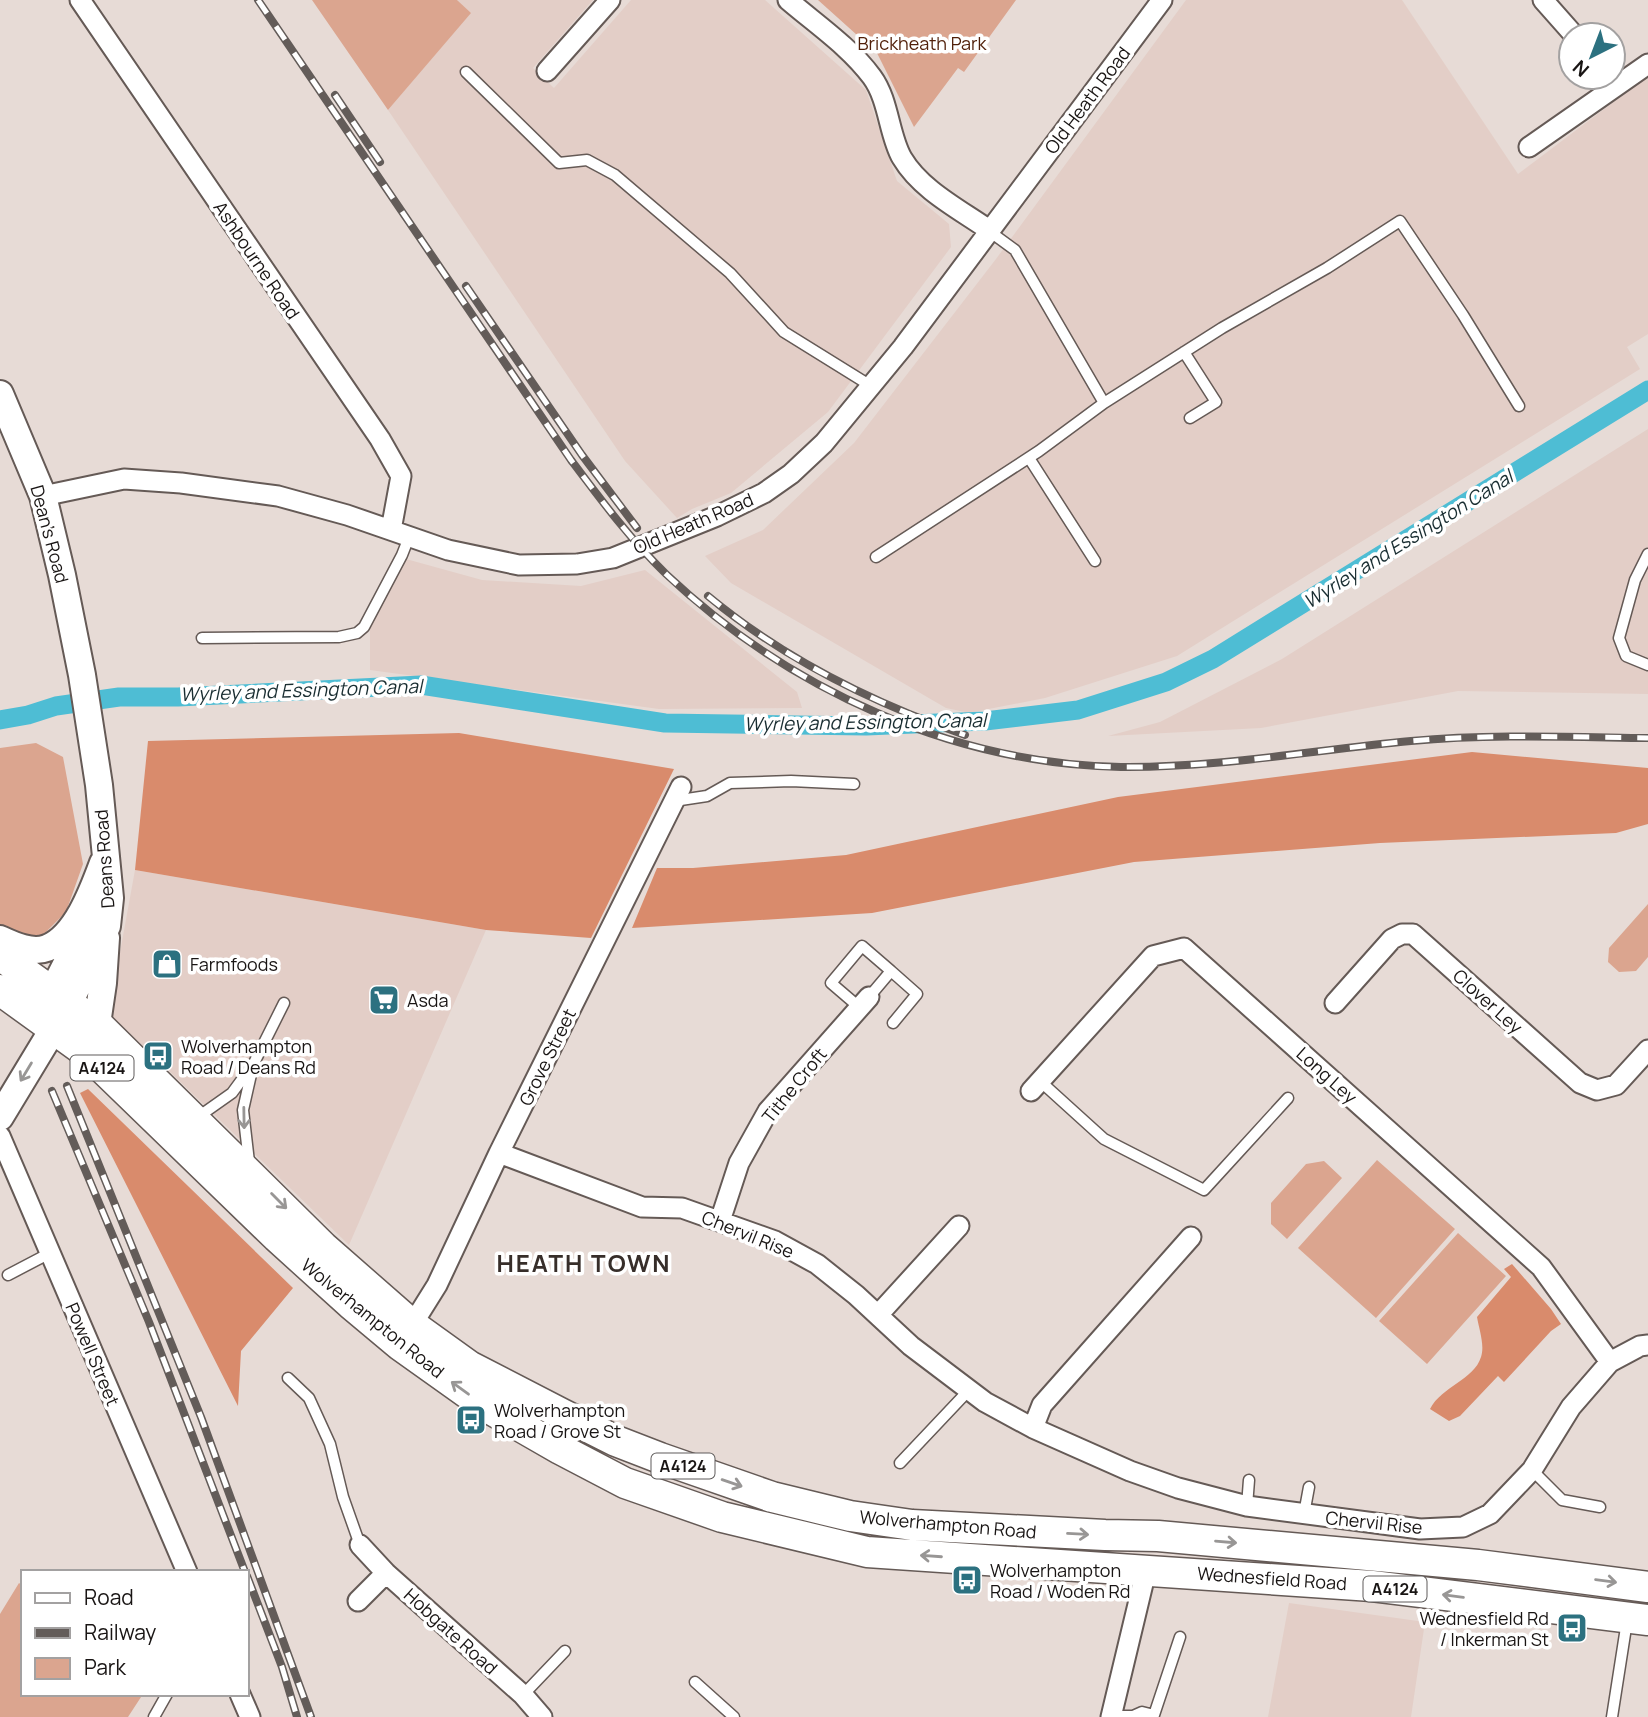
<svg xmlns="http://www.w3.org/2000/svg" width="1648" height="1717" viewBox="0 0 1648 1717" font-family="Manrope,sans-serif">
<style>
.built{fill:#e3cec7}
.green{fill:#dba58f}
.forest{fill:#d98b6c}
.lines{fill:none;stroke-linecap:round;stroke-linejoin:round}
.canal{stroke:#4ebdd4;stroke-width:19}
.lane-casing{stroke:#655a56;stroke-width:13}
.street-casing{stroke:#655a56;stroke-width:23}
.secondary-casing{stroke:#655a56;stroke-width:30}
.primary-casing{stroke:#655a56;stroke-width:33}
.lane{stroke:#fff;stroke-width:10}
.street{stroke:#fff;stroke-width:19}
.secondary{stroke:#fff;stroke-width:26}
.primary{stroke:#fff;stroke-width:30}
.rail-casing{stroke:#635c59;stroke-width:8}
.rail{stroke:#fff;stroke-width:5;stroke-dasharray:16;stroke-linecap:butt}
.oneway{stroke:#989695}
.labels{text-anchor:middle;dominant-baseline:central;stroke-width:7;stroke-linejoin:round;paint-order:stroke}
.shield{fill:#fff;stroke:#5e5b5a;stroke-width:2}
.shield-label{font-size:16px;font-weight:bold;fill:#191514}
.park-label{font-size:18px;fill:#501f09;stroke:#fff}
.street-label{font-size:18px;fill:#191514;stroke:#fff}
.poi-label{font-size:18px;fill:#191514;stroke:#fff;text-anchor:start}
.water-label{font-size:19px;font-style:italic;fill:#192d31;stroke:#fff}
.district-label{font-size:24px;font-weight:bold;letter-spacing:2px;fill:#372e2a;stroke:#fff}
</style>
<rect width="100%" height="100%" fill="#e7dbd6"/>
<!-- built -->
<path class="built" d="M457 0H593L533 68 554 88 631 0H765L866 90 897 181 949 224 951 247 828 412 731 493 692 509 677 518 625 461 388 110 470 13Z
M1186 0H1402L1518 174 1648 76V334L1627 347 1640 369 1177 656 1045 698 963 714 965 712 946 708 731 583 705 556 763 530 854 443 996 259Z
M1648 429V694L1458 691 1261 728 1108 736 1160 722 1282 659Z
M406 559 482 580 581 586 645 570 797 692 802 708 659 709 370 670V615Z
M135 870 486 930 349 1245 109 1013Z
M1289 1603 1425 1622 1411 1717H1268Z"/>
<!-- green -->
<path class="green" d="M312 0H457L471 13 388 110Z
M818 0H1016L964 72 958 68 914 127 877 53Z
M36 743 63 757 83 864 66 912 39 939H21L0 928V748Z
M1648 904V957L1636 971 1619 972 1608 962 1609 948Z
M1377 1160 1455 1229 1376 1318 1298 1248Z
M1324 1161 1342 1178 1287 1239 1271 1224V1203L1306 1164Z
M1458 1233 1506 1276 1427 1364 1379 1321Z
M19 1583 23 1586V1694H143L128 1717H0V1614Z"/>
<!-- forest -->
<path class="forest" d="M459 733 674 769 591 938 486 930 135 870 148 741Z
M1472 752 1648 768V824L1616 833 1380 843 1134 862 872 913 632 928 657 868H693L846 855 1118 797Z
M88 1089 293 1288 241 1351 238 1406 80 1093Z
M1512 1264 1551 1309 1561 1324 1551 1331 1504 1382 1498 1376 1460 1416 1449 1421 1430 1409C1442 1386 1474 1380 1481 1357 1485 1345 1479 1329 1477 1317L1511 1277 1504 1269Z"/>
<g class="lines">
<!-- canal -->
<path class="canal" d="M0 720 28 715 56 706 119 697H178L421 685 665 723 866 726 985 721 1078 710 1166 682 1213 659 1648 390"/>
<!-- lane casing -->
<g class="lane-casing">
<path id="lane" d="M466 72 559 163 587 160 615 175 730 273 784 332 871 386
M1184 352 1216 402 1190 418
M1104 403 1222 328 1327 268 1400 221 1463 315 1519 406
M1029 458 1095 561
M1648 554 1635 580 1619 638 1626 656 1648 665
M876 557 1039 451 1104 403 1015 250 989 231
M202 638 339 637 357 633 364 627 402 555 409 537
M674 801 707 796 730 783 791 781 854 784
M869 997 891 971 917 994 893 1023
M859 1007 831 983 862 946 891 971
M1040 1081 1104 1139 1204 1190 1288 1098
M198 1117 232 1093 254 1063 284 1003
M249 1162 243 1110 252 1070
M8 1275 50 1253
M288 1378 309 1398 330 1444 343 1497 360 1545
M900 1463 969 1390
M1532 1470 1562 1500 1600 1507
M1247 1506 1249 1480
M1304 1514 1309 1487
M695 1682 734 1717
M523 1695 565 1651
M1111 1716H1133L1142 1712 1154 1715 1180 1637
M154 1717 167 1694
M1612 1717 1627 1621"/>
</g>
<!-- street casing -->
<g class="street-casing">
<path id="street" d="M80 0 380 439 401 476 391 530
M788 0C816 24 850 47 872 77 889 100 889 136 902 158 921 190 959 209 989 230
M1543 0 1574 35
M547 71 610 0
M1529 147 1648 64
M43 496 124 479 181 483 278 496 347 515 448 550 519 565 577 564 613 558 717 516 764 493 791 474 824 443 903 347 1162 0
M1335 1003 1392 939 1402 934H1413L1580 1083 1597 1090 1616 1085 1648 1050
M1031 1091 1153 956 1184 948 1541 1267 1610 1362
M0 1136 187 1572
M499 1153 642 1207 682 1208 775 1241 817 1264 856 1295 911 1346 985 1402 1033 1428 1130 1471 1178 1488 1247 1506 1420 1529 1463 1527 1490 1514 1532 1470 1571 1407 1610 1362 1640 1346 1648 1345
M720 1221 739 1163 768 1111 869 997
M878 1315 959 1226
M412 1325 437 1285 499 1153 681 787
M1033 1428 1042 1405 1191 1237
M360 1545 386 1573 523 1695 542 1717
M358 1601 386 1573
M240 1694 250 1717
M1111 1717 1146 1571"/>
</g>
<!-- secondary casing -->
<g class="secondary-casing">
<path id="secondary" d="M0 394 43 496 62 575 82 675 99 785 110 898 107 926 69 1003 0 1117
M0 939C13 945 32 954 47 948 76 937 93 890 103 863
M49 1009 47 1002 75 947 84 920
M97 1024 103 983 106 938"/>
</g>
<!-- primary casing -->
<g class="primary-casing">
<path id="primary" d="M0 955 97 1024 323 1247 412 1325 469 1366 562 1414 616 1441 660 1458 772 1497 850 1516 912 1525 1105 1535 1158 1536 1478 1565 1648 1587
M0 990 86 1052 277 1237 351 1304 400 1345 487 1407 560 1449 625 1483 722 1517 867 1552 1372 1586 1648 1620"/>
</g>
<!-- lane -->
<use href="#lane" class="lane"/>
<!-- street -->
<use href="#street" class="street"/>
<!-- secondary -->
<use href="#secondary" class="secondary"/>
<!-- primary -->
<use href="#primary" class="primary"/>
<!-- rail casing -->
<g class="rail-casing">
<path id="rail" d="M258 0 571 460C601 500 630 539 666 574 788 689 953 764 1121 767 1218 768 1314 750 1411 741 1490 734 1569 737 1648 738
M335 95 380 162
M466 286 582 455 637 528
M708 596C784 659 873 703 965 735
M67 1086 201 1417 311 1717
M52 1091 149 1322 245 1572
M247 1576 282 1667 297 1717"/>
</g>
<!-- rail -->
<use href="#rail" class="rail"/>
</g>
<!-- one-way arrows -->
<defs><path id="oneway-shaft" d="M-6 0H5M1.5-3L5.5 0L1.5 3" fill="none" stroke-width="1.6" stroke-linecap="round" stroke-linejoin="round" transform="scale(1.75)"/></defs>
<g class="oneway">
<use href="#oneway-shaft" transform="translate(26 1072) rotate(121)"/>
<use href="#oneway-shaft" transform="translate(244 1118) rotate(89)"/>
<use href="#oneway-shaft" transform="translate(279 1201) rotate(45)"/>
<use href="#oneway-shaft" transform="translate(460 1388) rotate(-144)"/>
<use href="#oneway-shaft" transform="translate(732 1483) rotate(19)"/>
<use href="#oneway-shaft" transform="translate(1078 1534) rotate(3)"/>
<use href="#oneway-shaft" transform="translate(1226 1542) rotate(5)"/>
<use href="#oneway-shaft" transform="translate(931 1556) rotate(-176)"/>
<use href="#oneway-shaft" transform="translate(1606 1581) rotate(7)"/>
<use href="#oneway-shaft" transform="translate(1453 1596) rotate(-173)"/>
</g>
<!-- icons -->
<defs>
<g id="shop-square" transform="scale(1.575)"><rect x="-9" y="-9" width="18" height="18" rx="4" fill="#2c7180" stroke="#fff"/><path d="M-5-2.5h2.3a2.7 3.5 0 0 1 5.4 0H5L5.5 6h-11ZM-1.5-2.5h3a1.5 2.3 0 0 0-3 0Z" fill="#fff"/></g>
<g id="supermarket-square" transform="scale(1.575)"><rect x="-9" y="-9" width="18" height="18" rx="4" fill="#2c7180" stroke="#fff"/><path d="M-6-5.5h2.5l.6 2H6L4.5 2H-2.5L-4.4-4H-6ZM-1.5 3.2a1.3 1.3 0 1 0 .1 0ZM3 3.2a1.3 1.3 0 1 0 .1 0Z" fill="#fff"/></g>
<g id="bus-square" transform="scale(1.575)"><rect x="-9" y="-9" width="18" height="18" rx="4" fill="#2c7180" stroke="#fff"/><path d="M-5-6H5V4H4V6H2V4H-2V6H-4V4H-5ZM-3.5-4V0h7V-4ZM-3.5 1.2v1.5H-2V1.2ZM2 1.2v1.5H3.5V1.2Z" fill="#fff"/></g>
</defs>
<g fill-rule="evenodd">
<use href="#shop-square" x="167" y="964"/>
<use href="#supermarket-square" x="384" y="1000"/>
<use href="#bus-square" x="158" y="1056"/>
<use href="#bus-square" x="471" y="1420"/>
<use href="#bus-square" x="967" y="1580"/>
<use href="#bus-square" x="1572" y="1628"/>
</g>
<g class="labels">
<!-- shield labels -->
<g class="shield">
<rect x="70.5" y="1055.5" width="63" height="25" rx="5"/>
<rect x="651.5" y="1453.5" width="63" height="25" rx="5"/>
<rect x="1363.5" y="1576.5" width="63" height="25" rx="5"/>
</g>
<g class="shield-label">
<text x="102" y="1068">A4124</text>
<text x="683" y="1466">A4124</text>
<text x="1395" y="1589">A4124</text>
</g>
<!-- park labels -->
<g class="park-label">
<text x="922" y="43">Brickheath Park</text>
</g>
<!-- street labels -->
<g class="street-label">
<text transform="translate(1087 100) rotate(-53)">Old Heath Road</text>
<text transform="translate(257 260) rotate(56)">Ashbourne Road</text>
<text transform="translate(693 523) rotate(-23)">Old Heath Road</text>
<text transform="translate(50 534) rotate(75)">Dean's Road</text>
<text transform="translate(104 859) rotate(-94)">Deans Road</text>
<text transform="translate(1488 1001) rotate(42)">Clover Ley</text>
<text transform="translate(547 1057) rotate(-64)">Grove Street</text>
<text transform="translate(1327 1075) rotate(42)">Long Ley</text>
<text transform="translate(794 1085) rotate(-51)">Tithe Croft</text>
<text transform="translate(748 1234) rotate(22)">Chervil Rise</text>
<text transform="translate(373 1318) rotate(39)">Wolverhampton Road</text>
<text transform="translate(93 1354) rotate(67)">Powell Street</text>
<text transform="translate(1374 1522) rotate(6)">Chervil Rise</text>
<text transform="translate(948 1524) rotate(5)">Wolverhampton Road</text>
<text transform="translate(1272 1578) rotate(4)">Wednesfield Road</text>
<text transform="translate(451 1631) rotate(42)">Hobgate Road</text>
</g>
<!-- poi labels -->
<g class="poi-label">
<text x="190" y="964">Farmfoods</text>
<text x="407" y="1000">Asda</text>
<text x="181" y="1046">Wolverhampton<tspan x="181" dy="21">Road / Deans Rd</tspan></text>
<text x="494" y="1410">Wolverhampton<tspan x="494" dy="21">Road / Grove St</tspan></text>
<text x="990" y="1570">Wolverhampton<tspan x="990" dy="21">Road / Woden Rd</tspan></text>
<text x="1549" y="1618" text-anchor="end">Wednesfield Rd<tspan x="1549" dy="21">/ Inkerman St</tspan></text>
</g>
<!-- water labels -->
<g class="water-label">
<text transform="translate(1408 539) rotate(-32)">Wyrley and Essington Canal</text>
<text transform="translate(301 690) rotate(-2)">Wyrley and Essington Canal</text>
<text transform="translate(865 722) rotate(-1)">Wyrley and Essington Canal</text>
</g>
<!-- district labels -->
<g class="district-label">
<text x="584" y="1262">HEATH TOWN</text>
</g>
</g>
<!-- legend -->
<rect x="21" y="1570" width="228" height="126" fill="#ffffff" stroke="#a3a1a1" stroke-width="2"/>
<rect x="35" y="1593" width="35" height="10" fill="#ffffff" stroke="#a3a1a1" stroke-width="2"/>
<text x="84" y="1605" font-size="21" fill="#191514">Road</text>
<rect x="35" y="1628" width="35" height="10" fill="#635c59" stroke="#a3a1a1" stroke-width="2"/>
<text x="84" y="1640" font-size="21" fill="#191514">Railway</text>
<rect x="35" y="1658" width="35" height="21" fill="#dba58f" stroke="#a3a1a1" stroke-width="2"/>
<text x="84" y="1675" font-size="21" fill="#191514">Park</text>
<!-- north arrow -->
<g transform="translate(1592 56) rotate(222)"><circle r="33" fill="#ffffff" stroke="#a3a1a1" stroke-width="2"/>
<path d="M0-5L12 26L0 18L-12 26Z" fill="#2c7180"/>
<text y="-10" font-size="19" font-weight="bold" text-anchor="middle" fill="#191514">N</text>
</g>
</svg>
